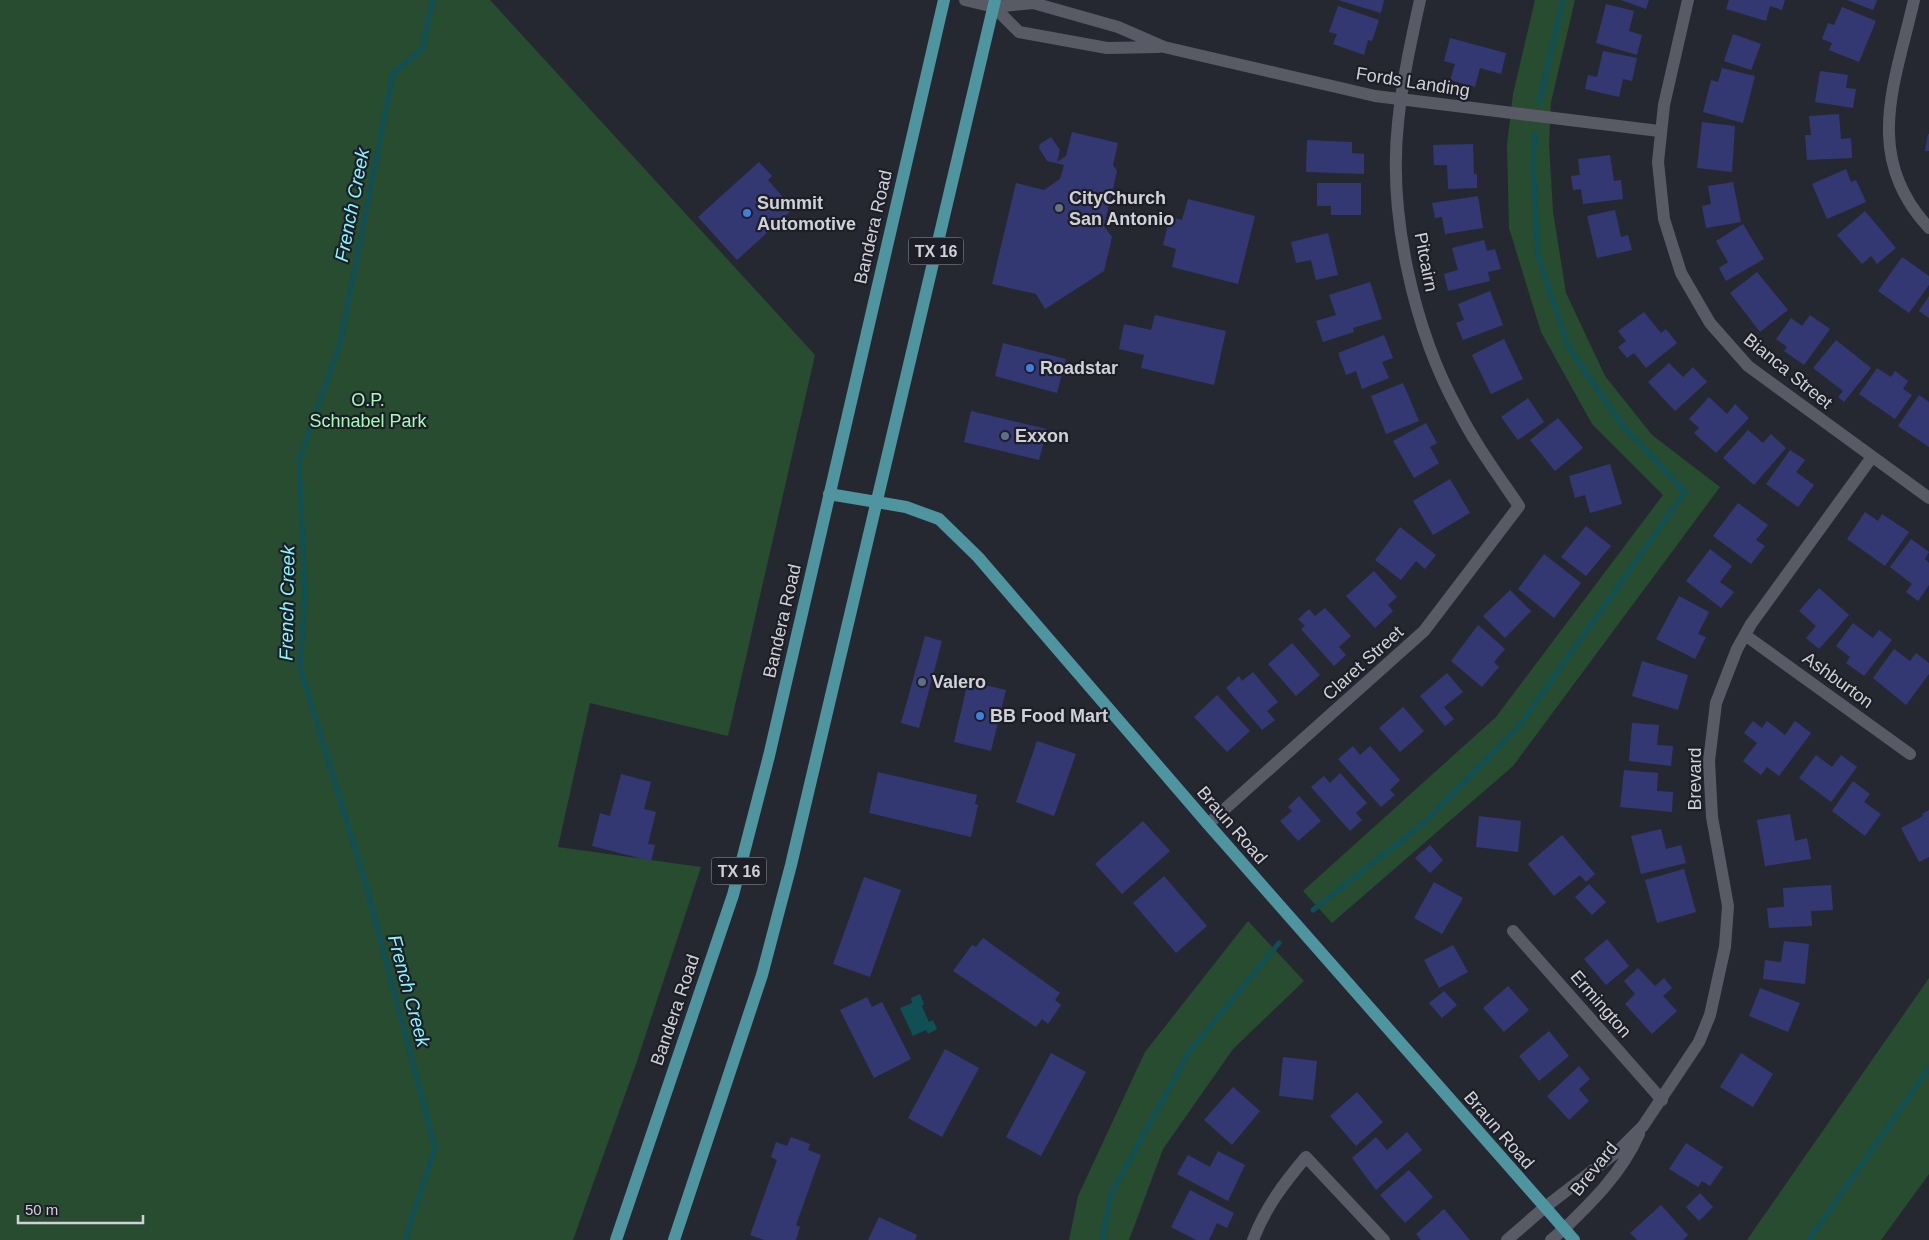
<svg xmlns="http://www.w3.org/2000/svg" width="1929" height="1240" viewBox="0 0 1929 1240" font-family="Arial,sans-serif">
<style>
.green{fill:#284c30}
.water{fill:#104f53}
.lines{fill:none;stroke-linecap:round;stroke-linejoin:round}
.stream{stroke:#104f53;stroke-width:5}
.building{fill:#333873}
.street{stroke:#585a65;stroke-width:12}
.secondary{stroke:#585a65;stroke-width:12}
.primary{stroke:#4f95a0;stroke-width:12}
.worship-dot{fill:#6b7280;stroke:#1d1e27;stroke-width:2}
.shop-dot{fill:#3f7fe0;stroke:#1d1e27;stroke-width:2}
.service-dot{fill:#5c6f8a;stroke:#1d1e27;stroke-width:2}
.labels{text-anchor:middle;dominant-baseline:central;stroke-width:4.5;stroke-linejoin:round;paint-order:stroke}
.shield{fill:#1d1e27;stroke:#9a9ba2;stroke-width:1}
.shield-label{font-size:16px;font-weight:bold;fill:#d0d1d7}
.street-label{font-size:18px;fill:#d0d1d7;stroke:#1d1e27}
.poi-label{font-size:18px;font-weight:bold;fill:#d0d1d7;stroke:#1d1e27;text-anchor:start}
.park-label{font-size:18px;fill:#a2fdb5;stroke:#1d1e27}
.water-label{font-size:19px;font-style:italic;fill:#85f7ff;stroke:#1d1e27}
</style>
<rect width="100%" height="100%" fill="#262831"/>
<!-- green -->
<path class="green" d="M0 0H490L815 355 728 736 590 703 558 847 701 867 636 1064 573 1240H0Z
M1535 0H1575L1551 102 1549 143 1553 212 1566 293 1605 376 1652 435 1720 487 1513 766 1332 923 1303 891 1496 717 1663 495 1592 424 1541 332 1509 228 1507 145 1513 94Z
M1248 921 1304 981 1233 1049 1163 1149 1129 1240H1069L1078 1196 1145 1052Z
M1929 978V1174L1881 1240H1747Z"/>
<!-- water -->
<path class="water" d="M920 994 924 1004 922 1006 929 1022 933 1020 937 1029 928 1034 926 1030 913 1036 900 1008 912 1003 911 998Z"/>
<g class="lines">
<!-- stream -->
<path class="stream" d="M1539 103 1563 0
M1313 910 1425 822 1519 726 1685 492 1621 424 1568 346 1538 256 1533 164 1535 133
M405 1240 435 1148 366 885 300 667 305 594 299 461 340 343 393 74 422 49 433 0
M1102 1240 1111 1194 1189 1052 1279 943
M1809 1240 1929 1068"/>
</g>
<!-- building -->
<path class="building" d="M1338 0H1384L1381 13Z
M1621 0H1649L1646 9Z
M1729 0H1785L1782 10 1770 6 1766 21 1726 9Z
M1847 0H1877L1873 10Z
M1606 4 1634 11 1629 31 1642 35 1637 55 1596 43Z
M1338 6 1379 20 1372 41 1368 40 1364 55 1333 44 1337 34 1329 32Z
M1842 7 1876 21 1859 62 1829 50 1832 43 1822 39 1828 23 1834 25Z
M1733 34 1761 44 1751 70 1724 61Z
M1450 38 1506 53 1501 74 1480 68 1475 87 1450 80 1455 64 1444 61Z
M1603 51 1637 58 1632 81 1623 79 1619 97 1585 89 1588 75 1597 77Z
M1722 68 1755 76 1743 123 1703 112 1711 80 1718 82Z
M1820 71 1848 75 1846 88 1856 89 1853 108 1815 102Z
M1839 114 1841 139 1851 138 1852 158 1807 160 1805 135H1811L1809 116Z
M1702 122 1735 126 1732 172 1697 168Z
M1072 132 1118 143 1113 165 1117 171 1104 226 1112 237 1104 271 1045 309 1036 294 992 284 1016 183 1044 190 1060 179 1064 165 1047 161 1039 148 1040 144 1051 137 1060 150 1057 162 1066 156Z
M1928 134H1929V151H1925Z
M1307 140 1352 142V153L1364 154V174L1306 172Z
M1473 144 1474 174H1477V188L1448 189 1447 165H1434L1433 145Z
M1610 155 1614 181 1621 180 1623 199 1583 204 1581 189 1573 190 1571 176 1580 175 1578 159Z
M759 162 772 176 768 180 793 209 737 260 698 217Z
M1846 169 1851 182 1856 180 1866 202 1827 219 1812 184Z
M1733 182 1741 222 1706 228 1702 206 1711 204 1708 186Z
M1317 183H1361V215H1331V206H1317Z
M1478 196 1483 228 1445 234 1442 217 1435 218 1432 203Z
M1188 199 1255 216 1238 284 1172 267 1176 249 1163 245 1170 217 1182 220Z
M1615 210 1621 237 1628 235 1632 250 1597 258 1587 216Z
M1865 211 1896 248 1877 264 1871 256 1862 264 1837 235Z
M1743 224 1764 259 1726 281 1719 268 1728 262 1716 241Z
M1328 233 1338 275 1316 280 1311 260 1296 263 1291 242Z
M1484 240 1487 251 1495 249 1501 269 1488 272 1490 281 1448 291 1444 274 1458 270 1452 248Z
M1902 257 1929 276V285L1909 313 1878 291Z
M1757 272 1788 310 1760 332 1730 293Z
M1370 282 1382 319 1353 328 1354 332 1323 342 1316 321 1336 315 1329 295Z
M1490 291 1503 325 1463 340 1456 323 1464 320 1458 304Z
M1929 296V318L1919 311Z
M1644 312 1661 333 1666 329 1677 343 1646 368 1634 353 1627 358 1618 347 1626 341 1618 331Z
M1155 315 1226 331 1214 385 1141 368 1144 355 1119 349 1124 324 1151 330Z
M1810 315 1830 329 1804 365 1784 351 1787 347 1776 339 1791 318 1802 326Z
M1384 335 1393 358 1382 362 1389 378 1362 389 1356 371 1346 375 1338 353Z
M1504 339 1523 379 1491 394 1472 355Z
M1836 340 1871 368 1844 402 1838 397 1843 391 1813 368Z
M1003 343 1066 359 1057 393 995 376Z
M1669 363 1683 377 1693 367 1707 382 1675 411 1648 382Z
M1877 368 1891 377 1895 371 1908 381 1903 389 1912 395 1895 419 1859 394Z
M1403 383 1419 421 1386 434 1371 396Z
M1919 395 1929 402V447L1898 426Z
M1709 397 1727 414 1735 404 1749 418 1716 453 1694 433 1699 428 1689 419Z
M1528 398 1544 422 1518 440 1501 417Z
M971 411 1047 429 1039 460 964 442Z
M1558 418 1583 448 1555 471 1530 440Z
M1426 423 1437 443 1430 447 1439 463 1414 478 1393 441Z
M1748 430 1763 443 1771 434 1786 448 1754 485 1723 458Z
M1790 450 1805 460 1796 472 1814 485 1798 507 1766 484Z
M1610 464 1622 504 1590 513 1585 495 1575 498 1569 476Z
M1450 479 1470 513 1433 535 1413 501Z
M1738 503 1768 525 1756 540 1765 546 1751 564 1713 536Z
M1865 512 1878 521 1882 514 1909 532 1885 566 1847 539Z
M1586 526 1611 546 1586 576 1561 557Z
M1400 527 1436 555 1425 569 1416 561 1401 580 1375 560Z
M1911 539 1929 552 1925 559 1929 563V585L1918 601 1906 592 1912 584 1890 567Z
M1710 549 1732 566 1720 582 1734 592 1721 608 1686 581Z
M1544 554 1581 583 1554 618 1518 589Z
M1374 571 1397 597 1388 605 1393 611 1375 628 1346 596Z
M1819 588 1849 615 1819 649 1806 638 1816 626 1799 611Z
M1510 590 1531 611 1505 638 1483 616Z
M1679 596 1709 612 1698 634 1706 637 1695 659 1656 639Z
M1325 608 1351 636 1339 647 1346 655 1334 666 1301 629 1305 626 1298 619 1309 609 1315 616Z
M1853 623 1873 638 1879 630 1892 640 1864 676 1846 663 1850 657 1836 646Z
M1478 625 1505 649 1494 662 1499 667 1482 687 1451 661Z
M925 636 942 641 919 728 901 723Z
M1292 643 1320 675 1296 696 1268 664Z
M1894 649 1910 661 1916 653 1929 663V674L1906 705 1873 678Z
M1642 661 1688 675 1678 710 1632 696Z
M1253 672 1278 702 1267 711 1275 720 1262 730 1226 688 1239 676 1242 681Z
M1447 673 1463 692 1444 707 1454 719 1445 726 1420 696Z
M968 681 1006 690 991 751 954 742Z
M1217 695 1250 731 1227 752 1194 717Z
M1403 707 1424 731 1400 752 1379 728Z
M1753 721 1762 728 1767 721 1785 735 1795 721 1811 733 1779 776 1767 767 1761 775 1743 761 1757 743 1744 733Z
M1632 723 1659 725 1657 745 1673 746 1671 766 1629 761Z
M1037 741 1076 754 1054 816 1016 802Z
M1353 746 1360 755 1370 746 1400 780 1390 790 1395 795 1381 807 1338 759Z
M1816 755 1832 767 1841 755 1857 767 1831 802 1799 778Z
M1624 770 1658 773 1657 791 1673 792 1672 812 1620 807Z
M878 772 977 795 975 804 978 805 971 837 869 813Z
M1340 773 1367 803 1356 813 1362 820 1350 831 1311 787 1324 776 1330 783Z
M621 774 651 782 644 809 656 812 648 844 655 845 651 861 592 846 600 813 610 816Z
M1853 781 1870 794 1864 802 1881 814 1865 836 1832 811Z
M1299 796 1321 821 1298 841 1280 821 1292 811 1288 807Z
M1929 810V857L1919 862 1901 828 1923 816 1922 814Z
M1790 814 1795 841 1807 838 1811 859 1765 866 1757 820Z
M1479 816 1521 821 1518 852 1476 847Z
M1143 821 1170 851 1122 894 1095 864Z
M1661 829 1666 849 1681 845 1686 863 1641 874 1631 836Z
M1562 835 1595 874 1586 882 1580 875 1554 896 1528 864Z
M1430 845 1443 860 1430 873 1415 858Z
M1684 869 1696 912 1657 923 1645 880Z
M1164 876 1207 926 1176 953 1133 903Z
M864 877 901 890 870 977 833 964Z
M1434 882 1463 898 1442 934 1414 918Z
M1589 884 1606 902 1592 915 1575 897Z
M1831 885 1833 910 1811 911 1812 926 1769 928 1767 908 1784 907 1783 888Z
M983 938 1060 993 1055 1000 1061 1005 1048 1024 1042 1019 1036 1027 953 971 972 945 976 947Z
M1607 939 1629 966 1606 985 1584 959Z
M1784 941 1809 944 1805 984 1763 979 1765 960 1781 962Z
M1453 945 1468 972 1439 988 1424 960Z
M1638 968 1655 986 1664 978 1672 988 1663 996 1677 1011 1652 1034 1625 1004 1635 994 1624 981Z
M1508 986 1529 1010 1504 1032 1483 1008Z
M1760 988 1800 1003 1788 1032 1749 1016Z
M1444 991 1457 1005 1442 1018 1429 1003Z
M867 997 872 1007 882 1002 911 1059 874 1078 840 1010Z
M1549 1031 1569 1056 1539 1081 1519 1056Z
M945 1049 979 1068 942 1137 908 1118Z
M1051 1053 1086 1072 1041 1156 1006 1137Z
M1741 1053 1773 1074 1753 1107 1720 1087Z
M1283 1057 1317 1061 1313 1100 1279 1096Z
M1579 1066 1590 1079 1579 1089 1589 1101 1569 1120 1547 1096Z
M1233 1087 1260 1111 1232 1145 1204 1120Z
M1357 1092 1383 1122 1356 1146 1330 1116Z
M1407 1132 1422 1150 1376 1190 1352 1158 1376 1137 1387 1150Z
M791 1137 810 1144 808 1150 821 1155 796 1225 800 1227 796 1240H764L750 1235 777 1160 771 1157 776 1142 787 1146Z
M1686 1143 1723 1167 1710 1186 1702 1181 1698 1187 1669 1169Z
M1218 1151 1245 1165 1228 1201 1177 1174 1188 1155 1210 1167Z
M1409 1170 1433 1197 1405 1223 1380 1195Z
M1190 1190 1234 1213 1227 1228 1217 1223 1209 1240H1196L1171 1227Z
M1700 1193 1713 1207 1699 1221 1686 1207Z
M1661 1205 1688 1235 1683 1240H1637L1630 1233Z
M1444 1209 1470 1240H1421L1416 1234Z
M879 1217 917 1235 915 1240H868Z"/>
<g class="lines">
<!-- street -->
<path class="street" d="M965 0 994 7 1033 3 1118 27 1164 47 1375 96 1659 131
M1688 0 1664 105 1658 162 1664 219 1681 273 1710 323 1748 366 1929 498
M1914 0C1895 83 1862 156 1929 228
M994 7 1019 32 1107 48 1159 47
M1745 635 1910 754
M1208 824 1424 631 1519 506C1498 475 1475 444 1458 410 1414 330 1388 215 1398 123 1402 82 1411 41 1420 0
M1513 931 1662 1100
M1544 1208 1618 1151 1643 1126 1699 1042 1710 1015 1725 947 1728 906 1712 817 1709 761 1716 703 1737 649 1751 624 1872 457
M1564 1229C1594 1200 1622 1172 1639 1134
M1253 1240C1265 1208 1284 1183 1306 1157L1384 1240"/>
<!-- secondary -->
<path class="secondary" d="M1507 1240 1544 1208
M1551 1240 1564 1229"/>
<!-- primary -->
<path class="primary" d="M829 494 906 507 939 519 978 557 1208 824 1574 1240
M616 1240 733 895 769 756 944 0
M674 1240 762 975 791 865 995 0"/>
</g>
<!-- markers -->
<circle class="worship-dot" cx="1059" cy="208" r="5"/>
<g class="shop-dot">
<circle cx="747" cy="213" r="5"/>
<circle cx="1030" cy="368" r="5"/>
<circle cx="980" cy="716" r="5"/>
</g>
<g class="service-dot">
<circle cx="1005" cy="436" r="5"/>
<circle cx="922" cy="682" r="5"/>
</g>
<g class="labels">
<!-- shield labels -->
<g class="shield">
<rect x="908.5" y="237.5" width="55" height="27" rx="4"/>
<rect x="711.5" y="857.5" width="55" height="27" rx="4"/>
</g>
<g class="shield-label">
<text x="936" y="251">TX 16</text>
<text x="739" y="871">TX 16</text>
</g>
<!-- street labels -->
<g class="street-label">
<text transform="translate(1413 82) rotate(9)">Fords Landing</text>
<text transform="translate(873 227) rotate(-77)">Bandera Road</text>
<text transform="translate(1426 262) rotate(79)">Pitcairn</text>
<text transform="translate(1788 371) rotate(39)">Bianca Street</text>
<text transform="translate(782 621) rotate(-77)">Bandera Road</text>
<text transform="translate(1363 663) rotate(-42)">Claret Street</text>
<text transform="translate(1838 680) rotate(36)">Ashburton</text>
<text transform="translate(1695 779) rotate(-90)">Brevard</text>
<text transform="translate(1232 825) rotate(49)">Braun Road</text>
<text transform="translate(1601 1004) rotate(49)">Ermington</text>
<text transform="translate(675 1010) rotate(-71)">Bandera Road</text>
<text transform="translate(1499 1130) rotate(49)">Braun Road</text>
<text transform="translate(1594 1169) rotate(-51)">Brevard</text>
</g>
<!-- poi labels -->
<g class="poi-label">
<text x="1069" y="198">CityChurch<tspan x="1069" dy="21">San Antonio</tspan></text>
<text x="757" y="203">Summit<tspan x="757" dy="21">Automotive</tspan></text>
<text x="1040" y="368">Roadstar</text>
<text x="1015" y="436">Exxon</text>
<text x="932" y="682">Valero</text>
<text x="990" y="716">BB Food Mart</text>
</g>
<!-- park labels -->
<g class="park-label">
<text x="368" y="400">O.P.<tspan x="368" dy="21">Schnabel Park</tspan></text>
</g>
<!-- water labels -->
<g class="water-label">
<text transform="translate(352 205) rotate(-79)">French Creek</text>
<text transform="translate(287 603) rotate(-89)">French Creek</text>
<text transform="translate(409 991) rotate(75)">French Creek</text>
</g>
</g>
<!-- scale -->
<path d="M18 1215v8h125v-8" fill="none" stroke="#d0d1d7" stroke-width="2.5"/>
<text x="25" y="1215" font-size="15" fill="#d0d1d7" stroke="#1d1e27" stroke-width="4" paint-order="stroke">50 m</text>
</svg>
